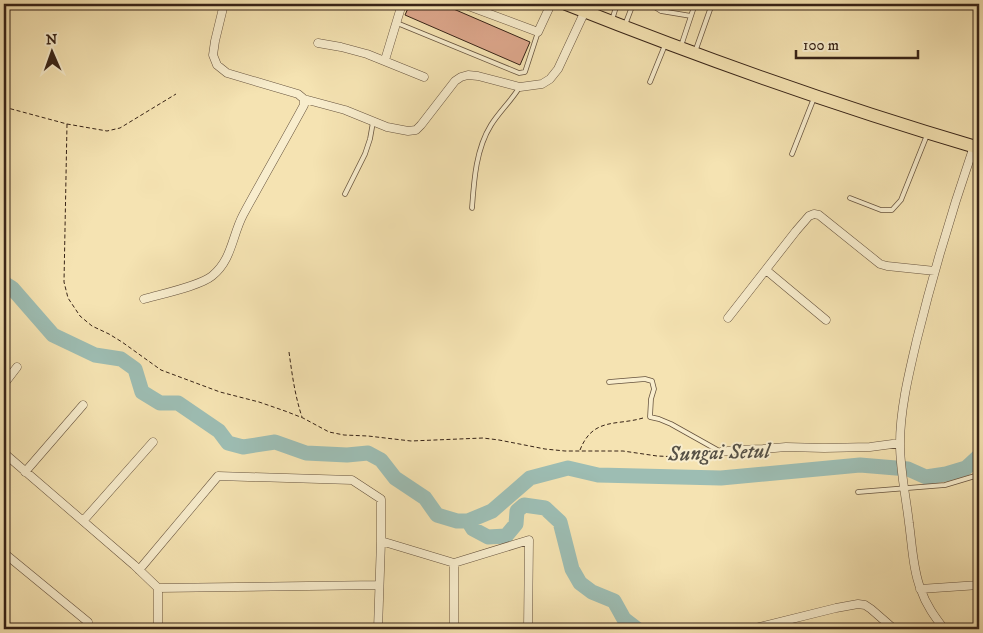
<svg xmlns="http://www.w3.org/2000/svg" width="983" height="633" viewBox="0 0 983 633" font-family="'IM FELL DW Pica',serif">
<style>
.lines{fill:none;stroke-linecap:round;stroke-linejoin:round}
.river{stroke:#9dbdb3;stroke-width:15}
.building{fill:#dca68b;stroke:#372317}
.lane-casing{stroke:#66533e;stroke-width:5.5}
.street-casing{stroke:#66533e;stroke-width:9}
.primary-casing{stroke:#372317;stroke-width:14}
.path{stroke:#372317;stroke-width:1;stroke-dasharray:4 2.5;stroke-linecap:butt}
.lane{stroke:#f8edcd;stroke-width:4}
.street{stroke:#f8edcd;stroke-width:8}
.primary{stroke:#f5e3b2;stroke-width:12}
.labels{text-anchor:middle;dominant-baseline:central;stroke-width:4;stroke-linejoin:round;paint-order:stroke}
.water-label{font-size:21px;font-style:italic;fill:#565146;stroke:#f8edcd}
</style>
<rect width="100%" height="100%" fill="#f5e3b2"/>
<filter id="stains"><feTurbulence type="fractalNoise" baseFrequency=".004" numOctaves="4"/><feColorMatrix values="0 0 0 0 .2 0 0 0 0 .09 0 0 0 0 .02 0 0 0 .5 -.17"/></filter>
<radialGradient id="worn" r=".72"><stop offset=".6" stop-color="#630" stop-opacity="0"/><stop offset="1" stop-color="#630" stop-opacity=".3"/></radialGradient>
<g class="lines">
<!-- river -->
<path class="river" d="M4 283 12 288 53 335 95 355 121 359 135 369 142 392 160 403H178L219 431 228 443 243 447 275 442 306 453 347 455 368 453 381 460 395 478 425 498 437 515 457 521H468L492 511 530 478 568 468 598 475 721 478 860 465 908 469 926 477 946 474 966 468 979 456
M468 521 473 529 488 537 506 536 516 524 517 511 524 505 545 508 560 522 572 569 580 583 592 592 614 601 624 619 637 629"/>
</g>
<!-- building -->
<path class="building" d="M410 4H442L530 42 520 65 405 15Z"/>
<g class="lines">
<!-- lane casing -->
<g class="lane-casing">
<path id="lane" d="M650 4 661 11 691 16 681 46
M691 16 695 4
M612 20 617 4
M397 23 519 73 525 72 538 32
M625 25 633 4
M695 52 712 4
M650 82 665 45
M792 154 814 98
M345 194 365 154 370 139 373 122
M850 198 881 210H892L901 200 927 135
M472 208C474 180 476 149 491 125 499 112 511 101 519 88
M609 382 645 379 652 381 654 389 651 399 650 417 659 419 671 424 721 452
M858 492 945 485 975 476 979 474"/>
</g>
<!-- street casing -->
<g class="street-casing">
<path id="street" d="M463 4 538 32 551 4
M318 43 341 47 367 54 424 77
M385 60 402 4
M304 99 345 110 387 127 408 131 416 130 421 125 455 81 461 77 468 75 478 76 520 87 542 84 550 79 558 69 585 11
M766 270 826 320
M144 299C161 294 200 286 212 276 232 260 232 236 243 215 263 178 284 142 304 105V99L298 94 227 73 217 65 213 55 215 41 224 4
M728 318 796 231 809 216 814 214 819 215 880 264 887 266 935 271
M4 384 17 367
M721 452 735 450 763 449 786 447 824 448 870 447 900 443
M4 453 134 565 158 588V629
M25 472 83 405
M83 521 153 442
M381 541 454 563 529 540 528 629
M4 553 88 622
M454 563V629
M139 570 218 476 352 480 381 499V541L378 629
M158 588 379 585
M920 589 979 585
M751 629 836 608 858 604 865 605 871 609 894 629
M944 629C935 617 926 605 921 590 913 571 912 544 909 523 906 497 900 470 900 444 900 409 909 373 917 339 933 274 952 210 974 146"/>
</g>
<!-- primary casing -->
<g class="primary-casing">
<path id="primary" d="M566 4C702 58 839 107 979 148"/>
</g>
<!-- path -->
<path class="path" d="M4 107 67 124 107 131 120 128 176 94
M67 124 64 282 68 298 80 316 92 326 109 334 122 342 161 370 220 392 259 402 285 411 303 418 329 432 344 435 368 436 411 441 483 438 499 440 545 449 565 451H623L657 456 681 457 711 454
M289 352C292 374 295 396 302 417
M580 450C593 417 616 426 643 418"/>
<!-- lane -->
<use href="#lane" class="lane"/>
<!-- street -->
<use href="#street" class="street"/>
<!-- primary -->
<use href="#primary" class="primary"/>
</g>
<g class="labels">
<!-- water labels -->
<g class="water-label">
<text transform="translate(719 453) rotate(-2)">Sungai Setul</text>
</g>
</g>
<!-- margin -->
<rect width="983" height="633" fill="none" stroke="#f5e3b2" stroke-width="20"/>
<rect x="5" y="5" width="973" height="623" fill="none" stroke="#372317" stroke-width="2.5"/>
<rect x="10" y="10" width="963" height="613" fill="none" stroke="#372317"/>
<!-- north arrow -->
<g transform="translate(52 52) rotate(358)" stroke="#f8edcd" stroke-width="4" paint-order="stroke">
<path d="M0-4L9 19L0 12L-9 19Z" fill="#372317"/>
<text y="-8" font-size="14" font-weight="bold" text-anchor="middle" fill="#372317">N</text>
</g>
<!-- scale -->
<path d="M796 50v8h122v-8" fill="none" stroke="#372317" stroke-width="2.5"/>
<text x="803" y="50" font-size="15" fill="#372317" stroke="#f8edcd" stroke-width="4" paint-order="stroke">100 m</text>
<rect width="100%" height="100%" filter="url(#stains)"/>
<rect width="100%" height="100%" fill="url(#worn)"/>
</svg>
